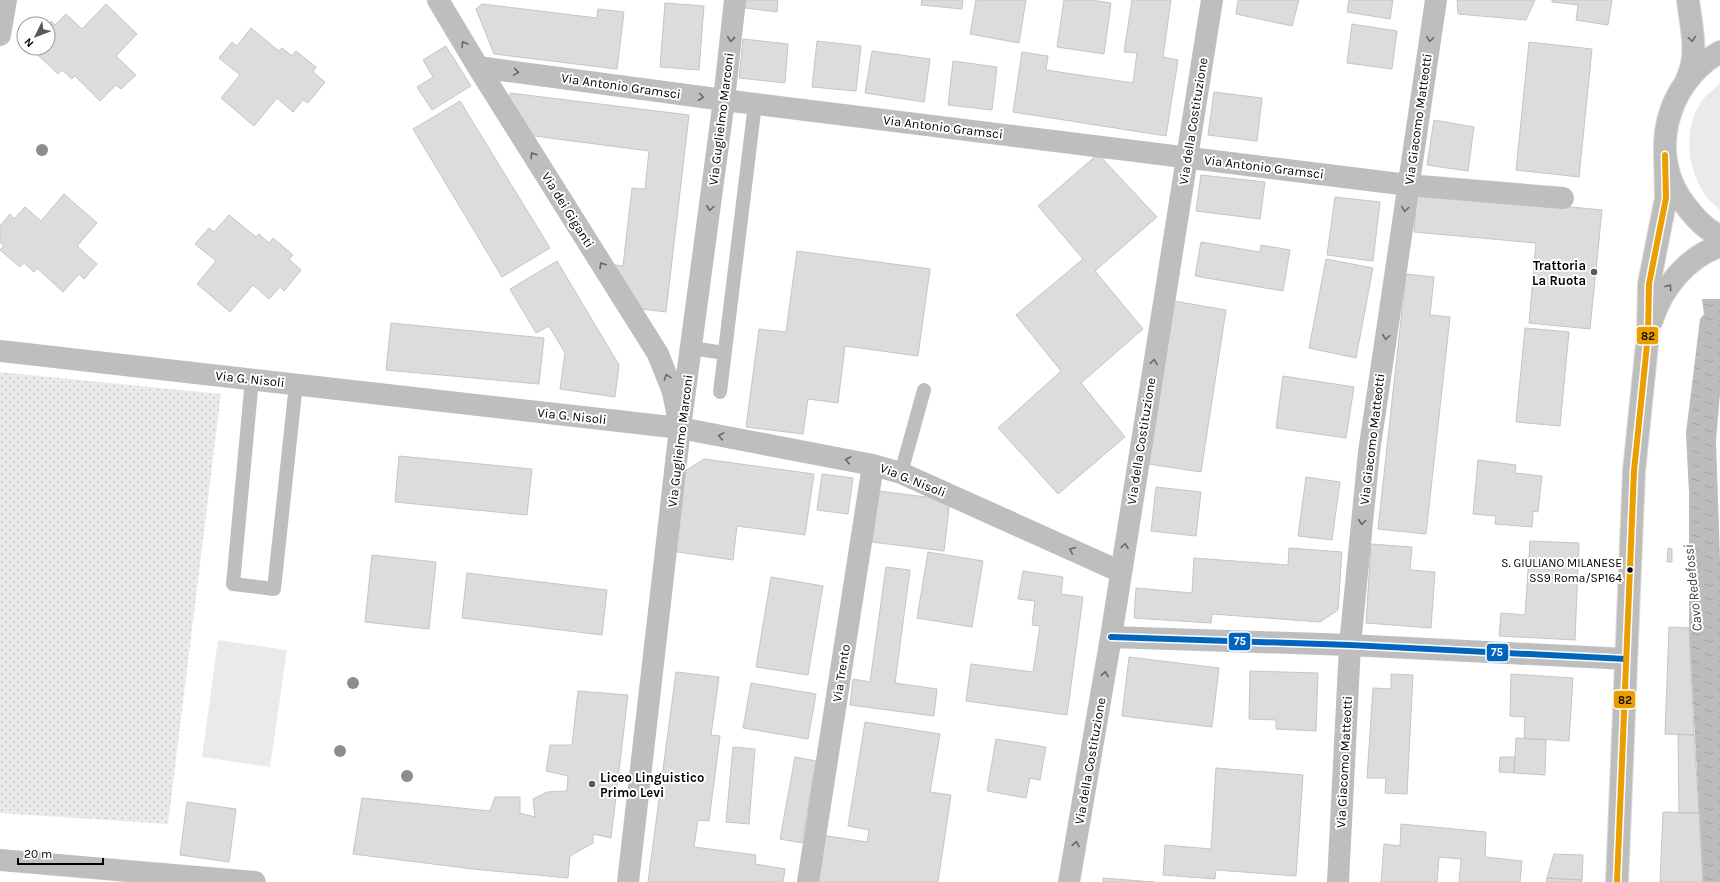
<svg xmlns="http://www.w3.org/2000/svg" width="1720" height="882" viewBox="0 0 1720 882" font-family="Karla,sans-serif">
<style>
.grass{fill:#eaeaea}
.park{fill:url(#park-dots)}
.water{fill:url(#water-ripples)}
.building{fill:#dcdcdc;stroke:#c5c5c5}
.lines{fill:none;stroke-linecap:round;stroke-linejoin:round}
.primary-casing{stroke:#dbdbdb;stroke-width:24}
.service{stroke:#bebebe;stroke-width:14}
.minor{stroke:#bebebe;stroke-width:22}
.primary{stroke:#bdbdbd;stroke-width:22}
.bus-1-casing{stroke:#fff;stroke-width:9}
.bus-2-casing{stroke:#fff;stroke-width:9}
.bus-1{stroke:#0065bd;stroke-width:6}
.bus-2{stroke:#eb9e00;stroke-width:6}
.tree{fill:#8d8d8d}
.oneway{stroke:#686868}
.poi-dot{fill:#595959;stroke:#fff;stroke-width:1.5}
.bus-dot{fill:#000;stroke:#fff;stroke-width:1.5}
.labels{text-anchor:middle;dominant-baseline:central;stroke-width:4;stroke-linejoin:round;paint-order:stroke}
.bus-label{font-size:12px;fill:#000;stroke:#fff;text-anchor:end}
.street-label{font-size:13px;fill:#000;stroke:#fff}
.poi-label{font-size:13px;font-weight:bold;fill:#000;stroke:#fff;text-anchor:end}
.water-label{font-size:14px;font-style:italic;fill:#404040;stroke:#fff}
.line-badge{stroke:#fff;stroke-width:1.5}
.badge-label{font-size:11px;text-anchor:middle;font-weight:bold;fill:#fff}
.pale-badge-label{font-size:11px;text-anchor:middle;font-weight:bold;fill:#111}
</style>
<defs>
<pattern id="park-dots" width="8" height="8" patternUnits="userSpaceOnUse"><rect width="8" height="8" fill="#eaeaea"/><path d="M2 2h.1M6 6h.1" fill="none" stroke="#c7c7c7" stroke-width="1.8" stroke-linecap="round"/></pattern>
<pattern id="water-ripples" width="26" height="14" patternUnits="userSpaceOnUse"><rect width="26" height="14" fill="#bcbcbc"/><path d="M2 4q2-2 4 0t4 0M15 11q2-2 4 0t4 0" fill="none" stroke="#a0a0a0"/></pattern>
</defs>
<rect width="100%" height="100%" fill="#fff"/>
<!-- grass -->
<path class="grass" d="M1720 83V210C1714 204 1707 199 1703 192 1686 164 1683 125 1704 98 1709 93 1715 88 1720 83Z
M218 640 287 650 270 767 202 757Z"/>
<!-- park -->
<path class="park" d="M0 372 221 394 168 824 0 813Z"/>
<!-- water -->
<path class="water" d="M1702 299H1720V393L1716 441 1720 560V882H1703L1689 628V493L1686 433 1700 319 1704 314Z"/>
<!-- building -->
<path class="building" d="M746 0H778L777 12 745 8Z
M922 0H963L962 9 921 5Z
M976 0H1026L1019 43 970 34Z
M1064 0H1091L1111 3 1104 54 1057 47Z
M1132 0H1171L1163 57 1178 60 1166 136 1013 112 1022 52 1048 56 1046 70 1133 83 1137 53 1124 52Z
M1238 0H1299L1292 26 1236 14Z
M1349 0H1393L1390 19 1347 12Z
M1457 0H1535L1526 20 1458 14Z
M1552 0H1612L1608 25 1576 20 1578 5 1552 2Z
M665 3 704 6 699 70 660 67Z
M106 4 137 34 116 56 136 75 121 89 116 85 100 101 75 76 72 79 62 70 58 74 39 56 43 52 39 48H48V24L51 21 55 25 66 14 82 29Z
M482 4 597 18 598 9 624 12 617 69 494 54 476 9Z
M1352 24 1397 31 1392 69 1347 63Z
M251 28 279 51 282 48 292 56 296 51 316 67 313 72 325 82 308 103 303 100 293 112 277 98 254 126 221 98 240 75 219 58 232 42 237 46Z
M743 39 788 44 785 83 739 78Z
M817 41 861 46 856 91 812 87Z
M1529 42 1592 49 1579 177 1516 170Z
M446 46 471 86 432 110 417 87 433 77 423 60Z
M872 51 930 59 924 102 865 93Z
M953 61 997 67 992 110 948 105Z
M1214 92 1262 98 1257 141 1208 135Z
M510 93 689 115 666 312 633 308 607 264 623 266 632 188 645 189 649 151 527 135 509 107Z
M460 101 550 248 502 277 413 129Z
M1434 120 1474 127 1468 171 1427 165Z
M1098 154 1157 217 1095 271 1143 329 1081 383 1125 437 1058 494 998 428 1061 371 1016 315 1083 259 1038 206Z
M1201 175 1265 182 1260 219 1196 211Z
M1417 192 1602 210 1590 329 1529 323 1536 243 1414 232Z
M64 194 97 223 77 246 97 264 84 279 79 274 63 292 37 268 34 272 24 263 20 267 0 250 4 246 0 242V226L10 214 14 219 25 207 41 221Z
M1335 197 1380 202 1373 261 1327 255Z
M229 215 256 237 259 234 269 243 273 238 293 255 289 259 301 270 284 291 280 287 269 299 253 285 230 312 197 284 216 261 195 244 209 228 214 232Z
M1201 242 1260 252 1261 245 1290 250 1283 291 1195 276Z
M797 251 930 269 918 356 845 346 838 403 808 399 803 434 746 427 759 329 786 332Z
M1326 259 1373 268 1356 358 1309 348Z
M557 261 619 365 615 397 560 389 565 353 549 326 536 333 510 289Z
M1406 274 1434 277 1430 315 1450 317 1426 534 1378 529Z
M1174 301 1226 310 1201 472 1149 464Z
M391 323 544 338 539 384 386 370Z
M1525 328 1569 332 1560 426 1516 422Z
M1283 376 1354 387 1346 438 1276 428Z
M399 456 532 469 527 515 395 502Z
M704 459 814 474 805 535 737 526 733 560 671 551 682 473Z
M1478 460 1516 465 1515 473 1542 476 1538 512 1533 511 1532 527 1495 524 1496 516 1473 514Z
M822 474 853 478 848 514 817 510Z
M1306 477 1340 482 1332 540 1298 536Z
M1156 487 1201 492 1196 536 1151 531Z
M879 491 950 500 944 551 872 542Z
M1530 541 1579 543 1575 640 1499 636 1501 613 1525 615Z
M1371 544 1412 547 1410 570 1435 572 1431 628 1366 623Z
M1289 548 1342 552 1338 610 1320 622 1212 614 1211 623 1134 618 1136 588 1192 593 1194 558 1288 565Z
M1668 548 1672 549V562H1667Z
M928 552 983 561 972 627 917 618Z
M372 555 436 562 429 629 365 622Z
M886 567 910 570 895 683 937 689 934 716 850 705 853 679 870 682Z
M1023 571 1063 577 1061 594 1083 597 1067 715 966 701 971 664 1033 672 1040 626 1032 625 1035 601 1018 599Z
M467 573 607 590 602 635 462 618Z
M771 577 823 586 808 675 756 667Z
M1669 627 1689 628 1694 735 1665 734Z
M1129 657 1219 668 1212 727 1122 716Z
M1250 671 1318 673 1316 731 1276 729V720L1249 719Z
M676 672 719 677 711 735 720 736 709 821 698 820 694 847 756 855 755 864 785 869 783 882H648Z
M1391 674 1413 675 1407 794 1385 793 1386 778H1367L1373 688 1391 689Z
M1511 674 1573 678 1569 741 1524 738 1525 717 1510 716Z
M751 683 816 694 808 739 743 728Z
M578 691 628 695 611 838 593 834V843L570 856 568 878 473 869 353 854 362 798 490 811 495 797H520V813L535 817 533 799 547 792 567 791 568 776 546 771 550 745H572Z
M865 722 940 734 930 792 951 795 938 882H814L821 835 867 842 869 830 848 826Z
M1678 734 1694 735 1699 813H1679Z
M1516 738 1546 740 1545 775 1514 773Z
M996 739 1046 747 1040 780 1030 778 1026 798 987 791Z
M733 747 755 749 749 824 726 822Z
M795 757 816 761 802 843 780 839Z
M1500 757H1515L1514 773 1499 772Z
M1216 768 1303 775 1296 876 1216 870 1215 879 1163 875 1165 845 1211 849Z
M187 802 236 809 229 862 180 855Z
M1663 812 1699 813 1703 882H1660Z
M1401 824 1486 832 1485 857 1522 861 1520 882H1459L1461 859 1439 857 1437 882H1381L1384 844 1400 846Z
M1554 854 1583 855 1582 880 1547 878Z
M1103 878 1154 882H1103Z
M1547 878 1582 880V882H1546Z"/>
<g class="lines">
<!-- primary casing -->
<g class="primary-casing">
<path id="primary" d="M1720 52C1666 82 1646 157 1686 206 1695 218 1706 230 1720 236
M1687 79C1699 55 1691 26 1688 0
M1652 320C1662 288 1687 257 1720 246
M1617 882 1634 471 1648 335 1649 284 1666 198 1665 155"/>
</g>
<!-- service -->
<path class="service" d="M692 348 724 353
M252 379 233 584 274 589 296 384
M720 392 755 104
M901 473 924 390"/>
<!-- minor -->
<path class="minor" d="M438 0 478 67 658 354 673 392 678 417
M0 35 6 0
M478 67 724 100 1408 185 1563 198
M0 351 680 428 873 465 901 473 1121 572
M1111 637 1350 645 1626 659
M0 860 255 882
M628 882 680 428 724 100 735 0
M808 882 873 465
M1069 882 1111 637 1212 0
M1338 882 1350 645 1369 452 1436 0"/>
<!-- primary -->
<use href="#primary" class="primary"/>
<!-- bus-1 casing -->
<g class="bus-1-casing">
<path id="bus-1" d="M1111 637 1350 645 1626 659"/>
</g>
<!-- bus-2 casing -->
<g class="bus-2-casing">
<path id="bus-2" d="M1617 882 1634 471 1648 335 1649 284 1666 198 1665 155"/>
</g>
<!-- bus-1 -->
<use href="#bus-1" class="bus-1"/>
<!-- bus-2 -->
<use href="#bus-2" class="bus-2"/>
</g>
<!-- trees -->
<g class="tree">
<circle cx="42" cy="150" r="6"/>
<circle cx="353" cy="683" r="6"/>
<circle cx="340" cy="751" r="6"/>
<circle cx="407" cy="776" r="6"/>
</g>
<!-- one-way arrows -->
<defs><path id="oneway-chevron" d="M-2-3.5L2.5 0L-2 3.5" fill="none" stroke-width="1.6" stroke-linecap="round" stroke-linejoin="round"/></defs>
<g class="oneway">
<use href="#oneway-chevron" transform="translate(731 39) rotate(96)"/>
<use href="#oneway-chevron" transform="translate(1430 39) rotate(98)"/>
<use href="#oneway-chevron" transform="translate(1692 39) rotate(82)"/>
<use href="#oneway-chevron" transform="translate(464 44) rotate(-121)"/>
<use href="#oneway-chevron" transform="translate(516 72) rotate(8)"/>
<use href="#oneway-chevron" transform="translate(701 97) rotate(8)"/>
<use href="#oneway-chevron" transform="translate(533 155) rotate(-122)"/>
<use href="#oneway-chevron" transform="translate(710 208) rotate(97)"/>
<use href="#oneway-chevron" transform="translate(1405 209) rotate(98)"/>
<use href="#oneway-chevron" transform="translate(602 265) rotate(-122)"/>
<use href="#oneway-chevron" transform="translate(1669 287) rotate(-54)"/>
<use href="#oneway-chevron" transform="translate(1386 337) rotate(98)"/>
<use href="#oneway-chevron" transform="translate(1154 362) rotate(-81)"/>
<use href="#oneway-chevron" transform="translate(667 377) rotate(-111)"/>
<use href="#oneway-chevron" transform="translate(721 436) rotate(-169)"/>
<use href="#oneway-chevron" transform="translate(848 460) rotate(-169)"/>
<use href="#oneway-chevron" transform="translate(1362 522) rotate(96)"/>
<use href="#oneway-chevron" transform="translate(1125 546) rotate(-81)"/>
<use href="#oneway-chevron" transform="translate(1072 550) rotate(-156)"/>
<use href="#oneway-chevron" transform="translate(1105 674) rotate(-80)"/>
<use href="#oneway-chevron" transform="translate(1076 844) rotate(-80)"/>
</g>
<!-- markers -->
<g class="poi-dot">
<circle cx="1594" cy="272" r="4"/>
<circle cx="592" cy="784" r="4"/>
</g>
<circle class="bus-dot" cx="1630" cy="570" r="3.5"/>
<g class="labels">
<!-- bus labels -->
<g class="bus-label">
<text x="1622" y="563">S. GIULIANO MILANESE<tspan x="1622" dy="15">SS9 Roma/SP164</tspan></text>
</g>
<!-- street labels -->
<g class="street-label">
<text transform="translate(621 86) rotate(8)">Via Antonio Gramsci</text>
<text transform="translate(721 119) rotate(-83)">Via Guglielmo Marconi</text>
<text transform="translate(1418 119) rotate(-82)">Via Giacomo Matteotti</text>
<text transform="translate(1193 121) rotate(-81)">Via della Costituzione</text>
<text transform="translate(943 127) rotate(7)">Via Antonio Gramsci</text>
<text transform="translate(1264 167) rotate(7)">Via Antonio Gramsci</text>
<text transform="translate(568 210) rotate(58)">Via dei Giganti</text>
<text transform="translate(250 379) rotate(6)">Via G. Nisoli</text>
<text transform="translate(572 416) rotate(6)">Via G. Nisoli</text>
<text transform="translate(1372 439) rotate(-83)">Via Giacomo Matteotti</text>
<text transform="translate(680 441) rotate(-83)">Via Guglielmo Marconi</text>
<text transform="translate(1141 441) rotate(-81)">Via della Costituzione</text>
<text transform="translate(913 480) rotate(22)">Via G. Nisoli</text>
<text transform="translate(841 673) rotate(-81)">Via Trento</text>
<text transform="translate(1090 761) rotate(-80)">Via della Costituzione</text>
<text transform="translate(1344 762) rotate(-87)">Via Giacomo Matteotti</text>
</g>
<!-- poi labels -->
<g class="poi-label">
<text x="1586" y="265">Trattoria<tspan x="1586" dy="15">La Ruota</tspan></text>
<text x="600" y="777" text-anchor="start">Liceo Linguistico<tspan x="600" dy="15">Primo Levi</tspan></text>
</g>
<!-- water labels -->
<g class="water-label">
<text transform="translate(1693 588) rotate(-96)">Cavo Redefossi</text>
</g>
</g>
<g class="line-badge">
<rect x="1636" y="326" width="23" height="19" rx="4" fill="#eb9e00"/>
<rect x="1228" y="632" width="23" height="19" rx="4" fill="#0065bd"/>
<rect x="1486" y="643" width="23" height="19" rx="4" fill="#0065bd"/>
<rect x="1613" y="690" width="23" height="19" rx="4" fill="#eb9e00"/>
</g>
<g class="badge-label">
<text x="1240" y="645">75</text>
<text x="1497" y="656">75</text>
</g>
<g class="pale-badge-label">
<text x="1648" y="340">82</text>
<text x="1625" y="704">82</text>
</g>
<!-- north arrow -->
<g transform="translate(36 36) rotate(227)"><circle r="19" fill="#ffffff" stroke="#999999"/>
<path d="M0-3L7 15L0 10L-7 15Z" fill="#595959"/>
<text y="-6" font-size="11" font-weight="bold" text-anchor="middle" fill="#000000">N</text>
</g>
<!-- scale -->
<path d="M18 858v6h85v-6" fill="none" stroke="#000000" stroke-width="2"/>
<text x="24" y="858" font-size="12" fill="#000000" stroke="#ffffff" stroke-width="3" paint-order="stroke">20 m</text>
</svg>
